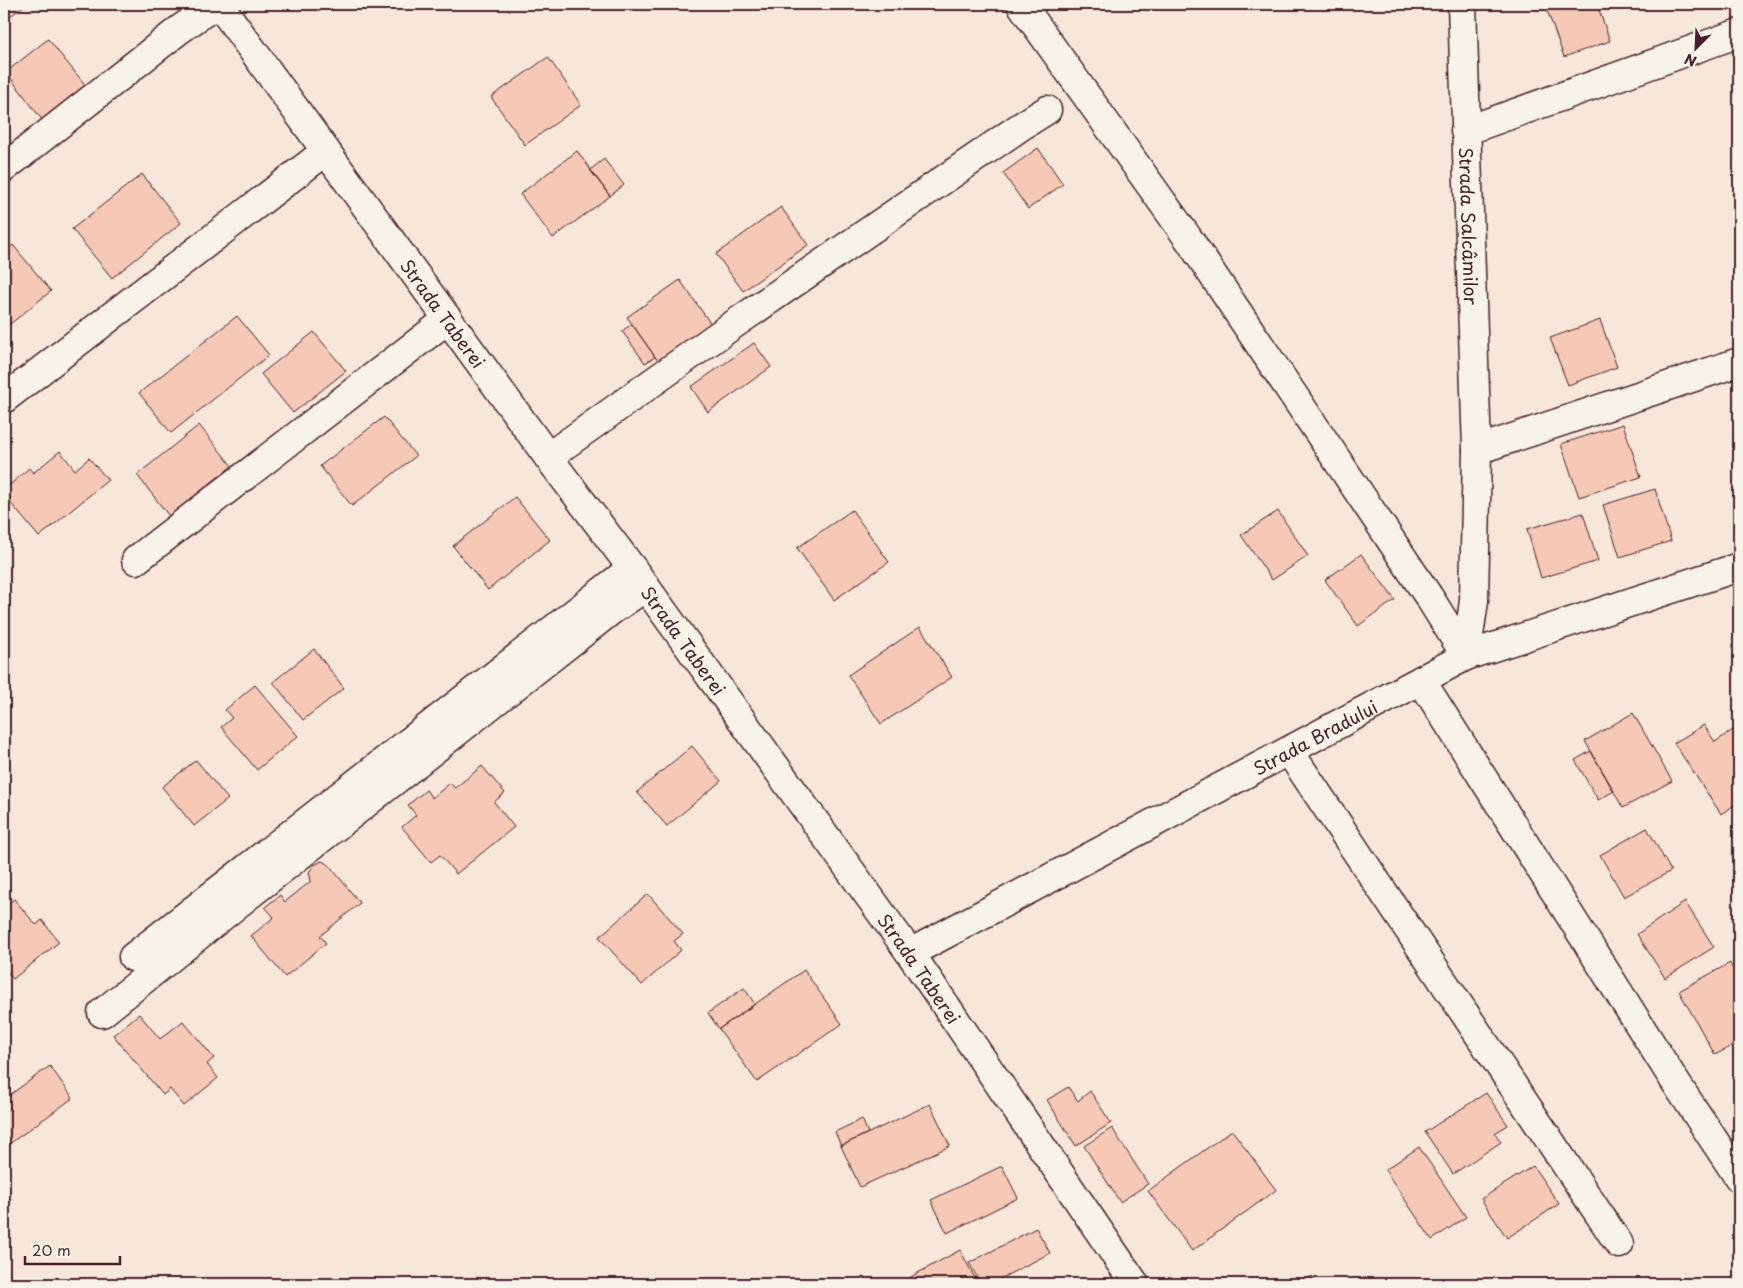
<svg xmlns="http://www.w3.org/2000/svg" width="1743" height="1288" viewBox="0 0 1743 1288" font-family="'Playpen Sans',sans-serif">
<style>
.building{fill:#f5c9b6;stroke:#4a1f2b}
.lines{fill:none;stroke-linecap:round;stroke-linejoin:round}
.minor-casing{stroke:#4a1f2b;stroke-width:31}
.minor{stroke:#f7f3e8;stroke-width:28}
.labels{text-anchor:middle;dominant-baseline:central;stroke-width:4;stroke-linejoin:round;paint-order:stroke}
.street-label{font-size:18px;fill:#4a1f2b;stroke:#f7f3e8}
</style>
<rect width="100%" height="100%" fill="#f7e7da"/>
<filter id="ink" filterUnits="userSpaceOnUse"><feTurbulence type="fractalNoise" baseFrequency=".02" numOctaves="2"/><feDisplacementMap in="SourceGraphic" scale="10" xChannelSelector="R" yChannelSelector="G"/><feConvolveMatrix kernelMatrix="1 2 1 2 8 2 1 2 1" color-interpolation-filters="sRGB"/></filter>
<g filter="url(#ink)">
<!-- building -->
<path class="building" d="M4 4H26L4 21Z
M1564 4H1597L1610 41 1564 57 1547 10Z
M48 39 87 87 43 121 6 72Z
M548 57 581 105 525 145 491 97Z
M1038 148 1063 184 1028 209 1003 173Z
M577 151 610 196 553 238 520 194Z
M604 159 624 185 610 196 590 170Z
M142 174 181 223 112 278 72 229Z
M781 207 808 245 743 291 716 254Z
M13 245 51 291 4 329V252Z
M680 280 713 327 661 365 627 317Z
M237 316 269 355 171 433 139 393Z
M1600 320 1617 367 1568 385 1550 338Z
M632 324 655 357 645 363 622 331Z
M314 332 346 371 293 413 261 374Z
M754 343 771 367 708 412 691 387Z
M384 417 416 456 352 506 320 466Z
M1623 424 1641 477 1579 497 1561 444Z
M199 425 232 466 169 516 137 475Z
M60 451 75 470 89 458 108 480 39 537 4 495V490L29 468 33 473Z
M1655 489 1671 541 1620 557 1603 505Z
M515 497 550 540 488 590 453 546Z
M852 510 889 562 834 600 797 548Z
M1278 511 1308 556 1272 580 1241 535Z
M1583 513 1598 561 1541 578 1527 529Z
M1361 554 1395 600 1358 626 1325 580Z
M920 627 952 677 881 724 848 675Z
M314 649 344 688 303 720 273 682Z
M255 685 298 736 257 770 221 727 232 718 225 710Z
M1633 713 1672 781 1623 808 1585 741Z
M1704 725 1715 742 1733 730 1739 740V802L1721 814 1674 743Z
M692 746 721 781 667 826 637 792Z
M1591 751 1614 791 1598 800 1575 760Z
M196 760 228 799 194 826 162 787Z
M482 766 505 793 494 802 514 827 456 874 440 855 431 862 402 827 416 815 408 805 426 790 432 798 450 783 455 788Z
M1647 828 1671 871 1624 897 1600 855Z
M322 861 329 865 360 903 320 936 326 943 285 977 251 936 274 917 265 907 280 895 285 902 311 881 309 872 314 865Z
M648 894 683 934 674 941 681 950 642 985 599 937Z
M14 899 36 925 42 920 59 942 13 979 4 967V904L5 906Z
M1685 902 1714 947 1665 978 1637 934Z
M1730 963 1739 981V1042L1715 1055 1679 991Z
M804 970 842 1024 757 1082 719 1029Z
M744 988 755 1004 719 1029 708 1013Z
M139 1014 160 1039 183 1021 214 1058 207 1064 218 1078 184 1106 170 1089 163 1095 113 1035Z
M50 1066 73 1098 9 1144 4 1136V1099Z
M1068 1087 1078 1101 1090 1091 1111 1123 1076 1146 1047 1100Z
M1486 1093 1508 1125 1495 1133 1501 1142 1453 1174 1425 1132Z
M930 1104 950 1146 860 1187 841 1146Z
M862 1119 868 1133 841 1146 835 1132Z
M1112 1128 1148 1184 1120 1202 1084 1146Z
M1232 1130 1276 1190 1192 1251 1148 1191Z
M1419 1147 1466 1217 1432 1240 1385 1170Z
M1002 1166 1018 1198 947 1233 931 1200Z
M1533 1166 1559 1204 1507 1238 1481 1199Z
M1036 1228 1050 1253 990 1284H981L969 1263Z
M960 1250 978 1284H910L907 1279Z
M1312 1276 1318 1284H1299Z"/>
<g class="lines">
<!-- minor casing -->
<g class="minor-casing">
<g id="minor">
<path id="s1" d="M219 4 548 457 632 568 910 953 1135 1284"/>
<path d="M1021 4 1188 238 1429 597 1466 656"/>
<path id="s2" d="M1462 4 1477 450 1474 601 1466 656"/>
<path d="M1465 131 1739 33"/>
<path d="M4 168 179 30 216 4"/>
<path d="M4 399 326 151"/>
<path d="M1477 450 1739 362"/>
<path d="M548 457 730 327 1020 127 1047 110"/>
<path d="M136 560 448 319"/>
<path d="M1421 680 1676 1083 1739 1178"/>
<path d="M1289 751 1619 1244"/>
<path id="s3" d="M910 953 1466 656 1739 567"/>
<path d="M133 957 632 568"/>
<path d="M102 1013 239 903 612 610 646 587"/>
</g>
</g>
<!-- minor -->
<use href="#minor" class="minor"/>
</g>
</g>
<g class="labels">
<!-- street labels -->
<g class="street-label">
<text stroke="none"><textPath href="#s2" startOffset="222">Strada Salcâmilor</textPath></text>
<text stroke="none"><textPath href="#s1" startOffset="382">Strada Taberei</textPath></text>
<text stroke="none"><textPath href="#s1" startOffset="788">Strada Taberei</textPath></text>
<text stroke="none"><textPath href="#s3" startOffset="459">Strada Bradului</textPath></text>
<text stroke="none"><textPath href="#s1" startOffset="1192">Strada Taberei</textPath></text>
</g>
</g>
<!-- margin -->
<rect width="1743" height="1288" fill="none" stroke="#f7f3e8" stroke-width="20"/>
<rect x="10" y="10" width="1723" height="1268" fill="none" stroke="#4a1f2b" stroke-width="2" filter="url(#ink)"/>
<!-- north arrow -->
<g transform="translate(1696 48) rotate(204)" stroke="#f7f3e8" stroke-width="4" paint-order="stroke">
<path d="M0-4L9 19L0 12L-9 19Z" fill="#4a1f2b"/>
<text y="-8" font-size="14" font-weight="bold" text-anchor="middle" fill="#4a1f2b">N</text>
</g>
<!-- scale -->
<path d="M25 1256v8h95v-8" fill="none" stroke="#4a1f2b" stroke-width="2.5"/>
<text x="32" y="1256" font-size="15" fill="#4a1f2b" stroke="#f7f3e8" stroke-width="4" paint-order="stroke">20 m</text>
</svg>
